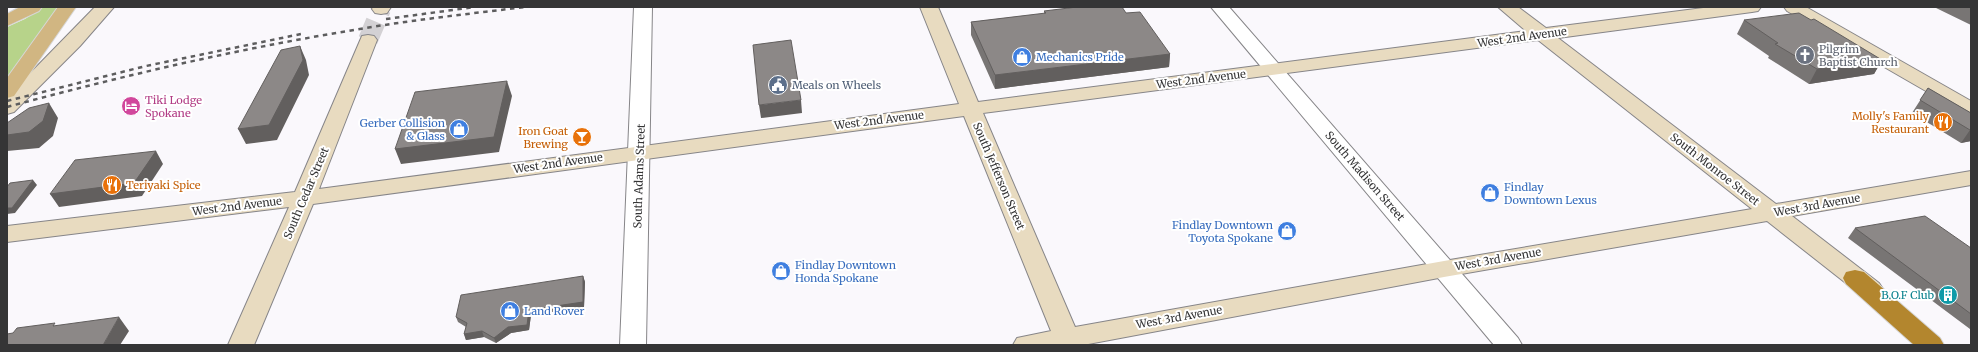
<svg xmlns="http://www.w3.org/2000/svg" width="1978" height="352" viewBox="0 0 1978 352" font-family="Merriweather,serif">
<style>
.green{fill:#b7d38a}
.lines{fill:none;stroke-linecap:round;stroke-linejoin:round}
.secondary-tunnel{stroke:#d3d1d4;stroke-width:20;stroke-dasharray:20 10;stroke-linecap:butt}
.street-casing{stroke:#868588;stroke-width:2}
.secondary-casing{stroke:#868588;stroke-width:2}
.primary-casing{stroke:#d7d7d7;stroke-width:2}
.highway-casing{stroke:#d7d7d7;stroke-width:2}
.street{fill:#fff;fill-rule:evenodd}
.secondary{fill:#e8dbc0;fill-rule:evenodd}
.primary{fill:#d1b682;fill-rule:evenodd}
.highway{fill:#b3862e;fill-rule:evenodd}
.rail{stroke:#5d5d5e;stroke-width:2.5;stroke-dasharray:4.5 4.5;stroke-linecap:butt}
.wall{fill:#787574}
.shaded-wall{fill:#625f5e}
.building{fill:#8c8887;stroke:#625f5e}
.labels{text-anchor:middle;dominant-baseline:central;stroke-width:4;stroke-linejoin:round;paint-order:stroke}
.street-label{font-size:11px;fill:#353536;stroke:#fff}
.worship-label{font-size:11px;fill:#5b616d;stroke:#fff;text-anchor:start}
.shop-label{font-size:11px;fill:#366cbe;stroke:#fff;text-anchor:start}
.service-label{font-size:11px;fill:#4e5e75;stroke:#fff;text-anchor:start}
.hotel-label{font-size:11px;fill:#b23c85;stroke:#fff;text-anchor:start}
.food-label{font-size:11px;fill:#c56008;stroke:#fff;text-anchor:end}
.culture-label{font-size:11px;fill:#0d838f;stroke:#fff;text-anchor:end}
</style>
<rect width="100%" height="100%" fill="#faf8fc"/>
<!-- green -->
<path class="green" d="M43 7H58L38 39 7 78V27L25 19Z"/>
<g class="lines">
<!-- secondary-tunnel -->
<path class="secondary-tunnel" d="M368 40 381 9"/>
<!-- street casing -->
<g class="street-casing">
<path id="street" d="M634 7H652L646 345H620Z
M1211 7H1229L1518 338 1522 345H1494Z"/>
</g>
<!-- secondary casing -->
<g class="secondary-casing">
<path id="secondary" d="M95 7H114L80 46 14 112 7 114V97Z
M373 7H391L387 13 381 14 375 13 372 9Z
M920 7H938L978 102 1526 31 1498 7H1518L1546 28 1711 7H1761L1758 11 1752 12 1558 38 1776 204 1971 171V185L1792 216 1879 283 1883 289 1879 295 1870 298 1861 295 1767 221 1444 277 1083 345H1013L1017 338 1051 331 964 116 313 204 254 345H228L289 207 7 242V226L295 192 362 36 368 35 374 36 377 40 319 189 959 104ZM1538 40 1752 209 1444 261 1075 327 983 113Z
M1784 7H1806L1971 101V115L1964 113 1787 11Z"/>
</g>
<!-- primary casing -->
<g class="primary-casing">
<path id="primary" d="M20 7H42L39 11 7 26V14Z
M58 7H76L14 96 7 98V78Z"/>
</g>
<!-- highway casing -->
<g class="highway-casing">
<path id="highway" d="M1855 270 1864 272 1940 338 1944 345H1914L1846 284 1843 278 1846 272Z"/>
</g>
<!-- street -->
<use href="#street" class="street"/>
<!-- secondary -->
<use href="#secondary" class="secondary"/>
<!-- primary -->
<use href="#primary" class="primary"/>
<!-- highway -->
<use href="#highway" class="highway"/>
<!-- rail -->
<path class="rail" d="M386 19 475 7
M7 101 146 66 301 34
M7 107C122 76 237 49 354 30 411 20 468 14 525 7"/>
</g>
<!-- wall -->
<path class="wall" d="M1934 7H1971V25Z
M1044 11 1126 13 1170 54 1169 67 995 89 971 35V22L1044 14Z
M1744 20 1882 60 1874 74 1809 84 1768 58 1769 56 1737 34Z
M1928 88 1971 113V141L1961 143 1912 113Z
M1855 228 1971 248V329H1970L1848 238Z
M583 276 585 282 584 307 531 315 529 330 511 333 496 343 484 337 466 340 464 334 466 327 458 322 456 317Z"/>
<!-- shaded-wall -->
<path class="shaded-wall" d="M300 46 306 60 309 75 277 140 246 144 238 129Z
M1170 54 1169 67 995 89V75Z
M1882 60 1874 74 1809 84 1817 69Z
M507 81 512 96 499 152 401 164 395 149Z
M801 100 802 113 761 118 759 105Z
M49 103 58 118 53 136 39 148 7 151V135Z
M1970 130H1971V141L1961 143Z
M156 151 163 164 142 196 59 207 50 194Z
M33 180 37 185 15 213 7 214V208Z
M583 276 585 282 584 307 531 315 529 330 511 333 496 343 494 338 529 310Z
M119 317 129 331 120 345H103Z
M482 331 484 337 466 340 464 334Z"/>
<!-- building -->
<path class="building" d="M1077 7H1122L1126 13 1140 12 1170 54 995 75 971 22 1046 13 1044 11Z
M1799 13 1811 20 1814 19 1882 60 1817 69 1775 44 1778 43 1744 20Z
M791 40 801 100 759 105 753 45Z
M300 46 303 60 269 125 238 129 281 50Z
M507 81 494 137 395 149 415 92Z
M1928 88 1971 113V130H1970L1920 100Z
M49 103 43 121 29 132 7 135V123L29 108Z
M156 151 134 183 50 194 75 160Z
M33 180 12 208H7V187L10 183Z
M1925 216 1971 248V314L1855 228Z
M583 276V302L529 310 527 325 508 327 494 338 482 331 464 334 467 323 456 317 461 295Z
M119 317 103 345H7V334L13 333 17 328 55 323 53 326Z"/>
<!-- icons -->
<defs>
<g id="church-disc" transform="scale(1)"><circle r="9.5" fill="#6b7280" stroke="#fff"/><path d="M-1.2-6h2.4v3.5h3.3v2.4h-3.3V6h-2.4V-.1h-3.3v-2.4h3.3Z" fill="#fff"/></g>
<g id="shop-disc" transform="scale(1)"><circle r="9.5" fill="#3f7fe0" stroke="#fff"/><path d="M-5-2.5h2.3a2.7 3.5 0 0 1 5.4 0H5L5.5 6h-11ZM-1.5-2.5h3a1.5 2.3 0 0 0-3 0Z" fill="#fff"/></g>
<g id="civic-disc" transform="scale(1)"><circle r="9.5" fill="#5c6f8a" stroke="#fff"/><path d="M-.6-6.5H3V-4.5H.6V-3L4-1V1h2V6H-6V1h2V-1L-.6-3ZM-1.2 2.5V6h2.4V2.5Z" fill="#fff"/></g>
<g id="hotel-disc" transform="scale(1)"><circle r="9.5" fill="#d1479c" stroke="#fff"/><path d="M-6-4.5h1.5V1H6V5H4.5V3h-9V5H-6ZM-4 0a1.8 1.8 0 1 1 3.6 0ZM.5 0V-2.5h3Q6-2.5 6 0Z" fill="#fff"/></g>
<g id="restaurant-disc" transform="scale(1)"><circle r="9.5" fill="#e8710a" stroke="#fff"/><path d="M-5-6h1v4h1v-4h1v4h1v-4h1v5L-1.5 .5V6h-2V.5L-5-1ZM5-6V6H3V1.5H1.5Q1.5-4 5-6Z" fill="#fff"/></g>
<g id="bar-disc" transform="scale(1)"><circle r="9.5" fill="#e8710a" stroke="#fff"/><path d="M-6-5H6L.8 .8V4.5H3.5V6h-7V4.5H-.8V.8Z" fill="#fff"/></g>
<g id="building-disc" transform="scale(1)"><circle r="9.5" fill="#0f9aa8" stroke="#fff"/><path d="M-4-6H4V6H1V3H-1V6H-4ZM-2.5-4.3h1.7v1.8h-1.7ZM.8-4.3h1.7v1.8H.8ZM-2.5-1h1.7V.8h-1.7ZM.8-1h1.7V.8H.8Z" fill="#fff"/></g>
</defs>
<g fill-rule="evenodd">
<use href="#church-disc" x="1805" y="55"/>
<use href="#shop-disc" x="1022" y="57"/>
<use href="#civic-disc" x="778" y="85"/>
<use href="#hotel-disc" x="131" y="106"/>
<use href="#restaurant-disc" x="1943" y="122"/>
<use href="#shop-disc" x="459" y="129"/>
<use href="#bar-disc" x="582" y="137"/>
<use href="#restaurant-disc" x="112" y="185"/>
<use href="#shop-disc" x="1490" y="193"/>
<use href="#shop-disc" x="1287" y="231"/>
<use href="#shop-disc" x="781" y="271"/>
<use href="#building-disc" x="1948" y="295"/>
<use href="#shop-disc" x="510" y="311"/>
</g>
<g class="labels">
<!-- street labels -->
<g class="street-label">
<text transform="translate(1522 37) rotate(-8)">West 2nd Avenue</text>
<text transform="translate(1201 79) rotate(-7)">West 2nd Avenue</text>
<text transform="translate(879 120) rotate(-7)">West 2nd Avenue</text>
<text transform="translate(558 163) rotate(-8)">West 2nd Avenue</text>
<text transform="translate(1715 169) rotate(38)">South Monroe Street</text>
<text transform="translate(639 176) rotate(-88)">South Adams Street</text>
<text transform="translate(999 176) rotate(67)">South Jefferson Street</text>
<text transform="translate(1365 176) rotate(49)">South Madison Street</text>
<text transform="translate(306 193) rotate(-67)">South Cedar Street</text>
<text transform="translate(1817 205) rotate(-10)">West 3rd Avenue</text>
<text transform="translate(237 206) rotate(-7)">West 2nd Avenue</text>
<text transform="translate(1498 259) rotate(-10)">West 3rd Avenue</text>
<text transform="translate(1179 317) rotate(-10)">West 3rd Avenue</text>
</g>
<!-- worship labels -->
<g class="worship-label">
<text x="1819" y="49">Pilgrim<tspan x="1819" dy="13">Baptist Church</tspan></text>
</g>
<!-- shop labels -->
<g class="shop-label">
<text x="1036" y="57">Mechanics Pride</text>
<text x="445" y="123" text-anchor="end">Gerber Collision<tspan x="445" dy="13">&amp; Glass</tspan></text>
<text x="1504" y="187">Findlay<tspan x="1504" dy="13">Downtown Lexus</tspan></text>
<text x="1273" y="225" text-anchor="end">Findlay Downtown<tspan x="1273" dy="13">Toyota Spokane</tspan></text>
<text x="795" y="265">Findlay Downtown<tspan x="795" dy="13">Honda Spokane</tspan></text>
<text x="524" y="311">Land Rover</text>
</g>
<!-- service labels -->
<g class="service-label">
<text x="792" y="85">Meals on Wheels</text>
</g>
<!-- hotel labels -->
<g class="hotel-label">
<text x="145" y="100">Tiki Lodge<tspan x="145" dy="13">Spokane</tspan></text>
</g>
<!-- food labels -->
<g class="food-label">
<text x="1929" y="116">Molly's Family<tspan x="1929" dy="13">Restaurant</tspan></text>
<text x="568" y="131">Iron Goat<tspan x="568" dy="13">Brewing</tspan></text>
<text x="126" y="185" text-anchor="start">Teriyaki Spice</text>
</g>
<!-- culture labels -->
<g class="culture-label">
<text x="1934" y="295">B.O.F Club</text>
</g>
</g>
<!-- border -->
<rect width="1978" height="352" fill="none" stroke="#353536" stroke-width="16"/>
</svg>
